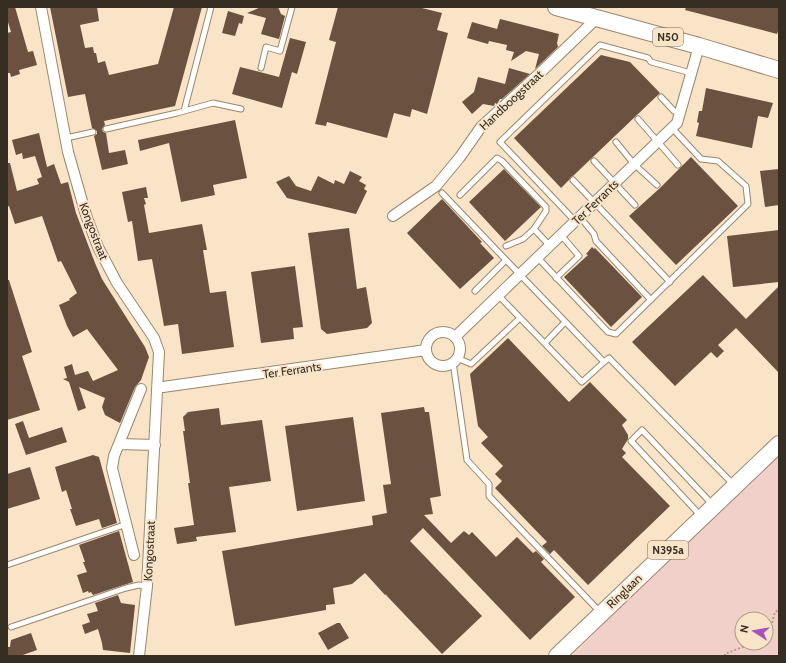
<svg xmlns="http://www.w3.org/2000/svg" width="786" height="663" font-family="Cabin,sans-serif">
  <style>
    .green { fill: #f2d0ca; fill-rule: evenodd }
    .building { fill: #6b5140 }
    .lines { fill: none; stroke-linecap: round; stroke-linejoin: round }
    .service-casing { stroke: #9a876c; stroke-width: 7 }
    .minor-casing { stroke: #9a876c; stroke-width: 12 }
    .primary-casing { stroke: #9a876c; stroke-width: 18 }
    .path { stroke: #ae9e89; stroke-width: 2; stroke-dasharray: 2 2; stroke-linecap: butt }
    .service { stroke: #fff; stroke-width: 5 }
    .minor { stroke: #fff; stroke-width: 10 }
    .primary { stroke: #fff; stroke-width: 16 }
    .labels { text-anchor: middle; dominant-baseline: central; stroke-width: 4; stroke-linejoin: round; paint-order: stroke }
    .shield { fill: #f9e4c8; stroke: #706554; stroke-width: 1 }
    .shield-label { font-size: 11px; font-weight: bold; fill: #362e23 }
    .street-label { font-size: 12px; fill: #362e23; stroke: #f9e4c8 }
  </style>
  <rect width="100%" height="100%" fill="#f9e4c8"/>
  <path class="green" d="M779 456V656H572L636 591ZM742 619H766V643H742Z"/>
  <path class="building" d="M7 7H15L28 52 33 51 37 65 19 70 20 74 11 77 10 73H7V33L11 32 7 19Z
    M50 7H97L99 21 80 25 85 48 93 47 94 53H96L98 63 105 61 109 75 158 64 174 7H202L175 106 104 121 105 125 102 129 103 132 106 133 109 153 125 150 128 164 102 170 94 136 97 134V131L92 128 85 94 68 97Z
    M261 7H278L281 14 285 16 279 39 261 34 266 18 247 13Z
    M338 7H418L442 13 437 30 448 33 427 114 412 109 410 117 394 113 387 138 327 122 326 126 315 124 336 42 329 40Z
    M686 7H779V28L777 34 685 10Z
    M228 11 244 16 242 24 239 23 235 36 222 33Z
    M500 19 559 34 557 43 558 47 535 69 539 54 526 51 511 61 514 52 506 50 507 45 489 41 488 44 467 38 472 22 497 29Z
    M290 38 306 42 297 74 292 72 282 108 232 94 240 67 279 77Z
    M601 55 630 62 660 93 573 176 571 177 569 180 561 188 514 138Z
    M509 68 530 74 502 99H500L497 104 495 103 494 106 483 104 472 114 462 102 474 92 478 77 505 84Z
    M706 88 773 103 768 118 758 116 752 148 696 136 699 123 697 122 699 111H702Z
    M235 120 247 178 213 185 215 195 181 202 169 143 140 151 138 140Z
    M39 133 47 167 54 164 61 184 68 182 76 213 95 263 102 279 145 347 149 357 141 380 135 387 120 423 105 415 102 407 105 398 79 387 86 408 78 411 69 382 63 379 67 378 64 367 72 364 75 375 88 371 93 381 118 370 87 329 73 337 67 326 59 305 70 300 69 299 77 293 61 261 58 262 42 216 15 224 9 206 7 207V163H10L17 191 39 184 37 179 42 177 35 156 23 159 22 153 16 155 12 140Z
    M691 157 738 206 676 265 629 216 660 188Z
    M504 169 541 207 505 241 469 202Z
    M779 169V205L765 207 760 171Z
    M350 171 362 177 359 181 366 185 364 189 367 191 356 214 287 198 276 182 289 176 296 186 311 191 318 176 334 184 335 180 344 184Z
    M146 187 148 198H144L146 204 144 205 149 233 202 224 207 250H203L210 293 226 291 234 347 182 354 178 324 164 326 152 259 138 261 132 221 128 222 122 192Z
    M442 199 482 242 480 243 494 258 460 289 407 233Z
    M349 228 357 289 366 287 372 323 367 328 327 334 321 329 308 233Z
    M779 230V282L733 287 727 236Z
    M592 247 594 249 595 248 642 297 611 327 564 277 588 255 586 254Z
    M295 266 303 327 293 328 294 339 261 343 251 272Z
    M703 275 746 319 779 286V373L736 328 718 345 724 351 717 358 711 352 675 386 632 342Z
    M7 280H9L32 352 22 356 40 410 7 420Z
    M508 338 569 402 590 382 627 420 622 425 628 435V439L622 449 626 453 622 457 670 506 588 585 554 550 550 554 542 546 547 542 495 488 502 481 495 474 503 466 481 443 488 437 478 426 470 374Z
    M424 407 425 412H429L441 496 430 498 433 514 424 515 451 543 464 531 469 535 472 532 496 557 517 537 533 553 536 551 544 559 541 562 575 597 530 640 423 528 410 541 482 616 442 654 386 595 387 594 385 595 365 573 352 584 333 588 335 604 326 605V610L235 626 222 551 373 525 372 516 387 513 383 485 391 484 381 413Z
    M219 408 221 425 262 420 271 481 229 487 236 532 196 537 197 541 177 544 174 528 194 525 188 483H190L183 431H185L183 417 188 412Z
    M353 417 365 501 297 511 285 426Z
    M23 421 29 438 62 427 67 442 26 455 15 424Z
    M93 455 99 457 117 523 102 528 99 519 76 526 70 509H72L66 490 62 492 55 467Z
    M30 467 40 499 7 509V474Z
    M119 531 133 582 93 595 91 592 89 593 88 591 83 593 77 575 87 572 83 562H85L79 545Z
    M118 595 121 603 135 605 130 653 103 650 102 643 98 629 85 634 82 625 90 622 87 614 98 611 95 603Z
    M337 623H340L349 638 328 650 318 633Z
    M31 633 37 650 20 656H7V647H10L11 640Z"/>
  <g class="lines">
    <defs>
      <path id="service" d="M261 68 266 47 280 51 292 7
        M661 97 674 111 680 112
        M184 111 211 7
        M638 119 678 165
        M106 129 177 113 213 103 241 109
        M66 138 93 132
        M616 142 634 164 657 185
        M594 161 635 205
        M573 180 670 282
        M442 193 506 260
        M460 195 497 158 502 161 546 207V211L534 229
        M580 217 594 234 596 241 651 300
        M575 221 500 142 600 45 648 58 651 62 691 73
        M506 246 523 239 534 229 550 246
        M537 257 608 332 616 334 748 204 746 186 718 161 701 159 672 128
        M556 278 579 256 561 235
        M475 291 506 260 604 362 582 382 498 295
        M545 343 565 322
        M457 358 471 364 520 318
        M453 362 467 460 489 484V496L601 613
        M604 362 609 358 733 484
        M700 515 631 441 642 430 713 505
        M7 565 127 524
        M11 627 126 588 139 585 147 586"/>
      <path id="minor" d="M41 7 68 152 86 215 98 247 117 283 154 338 159 352 147 586 139 656
        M393 216 436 186 460 157 481 127 539 74 597 18
        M426 349a17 17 0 1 1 34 0a17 17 0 1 1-34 0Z
        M455 337 677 123 699 46
        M158 387H163L426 350
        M119 444 155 445
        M134 555 112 468 114 456 141 389"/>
      <path id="primary" d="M556 7 699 46 779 70
        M557 656 779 444"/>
    </defs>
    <use href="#service" class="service-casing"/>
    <use href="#minor" class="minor-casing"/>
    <use href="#primary" class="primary-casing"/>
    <path class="path" d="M766 628 772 623 775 612 779 610
      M725 656V654L748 645 750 643"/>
    <use href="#service" class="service"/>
    <use href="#minor" class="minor"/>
    <use href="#primary" class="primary"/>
  </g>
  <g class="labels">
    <g class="shield">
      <rect x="653" y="28" width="30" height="18" rx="3"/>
      <rect x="648" y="541" width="40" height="18" rx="3"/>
    </g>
    <g class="shield-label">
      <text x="668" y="37">N50</text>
      <text x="668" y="550">N395a</text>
    </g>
    <g class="street-label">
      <text transform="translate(511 100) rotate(-43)">Handboogstraat</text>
      <text transform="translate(595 202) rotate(-44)">Ter Ferrants</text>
      <text transform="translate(94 231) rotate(69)">Kongostraat</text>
      <text transform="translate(292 370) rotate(-8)">Ter Ferrants</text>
      <text transform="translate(149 551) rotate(-87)">Kongostraat</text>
      <text transform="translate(624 591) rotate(-44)">Ringlaan</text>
    </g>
  </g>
  <rect width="786" height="663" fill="none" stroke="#362e23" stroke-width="16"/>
  <g transform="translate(754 631) rotate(282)"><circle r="19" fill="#f9e4c8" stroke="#ab9b86"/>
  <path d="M0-3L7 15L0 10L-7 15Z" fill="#a851bf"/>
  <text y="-6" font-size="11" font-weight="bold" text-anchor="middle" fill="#362e23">N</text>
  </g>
</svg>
